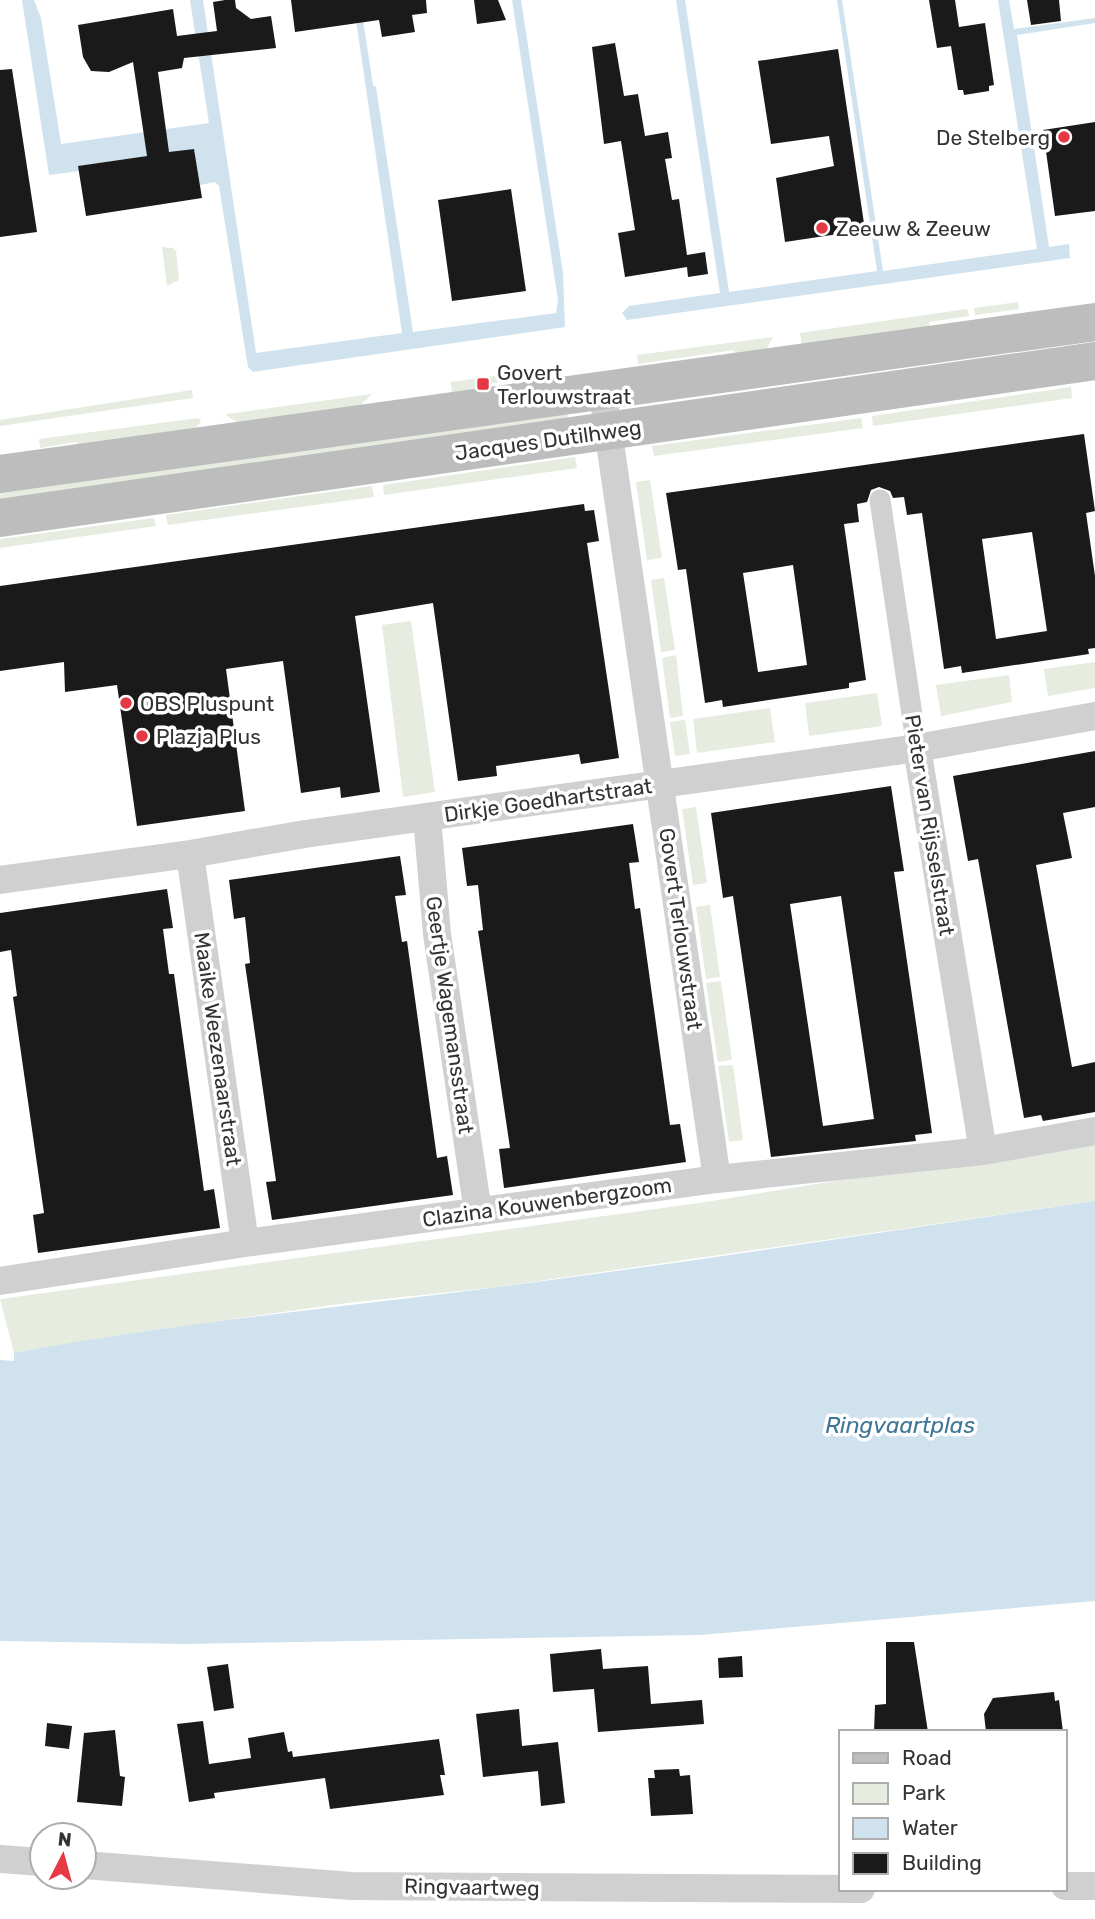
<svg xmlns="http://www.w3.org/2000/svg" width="1095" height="1919" font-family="Rubik,sans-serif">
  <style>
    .green { fill: #e6ecdf }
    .water { fill: #cfe2ee }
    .building { fill: #1a1a1a; fill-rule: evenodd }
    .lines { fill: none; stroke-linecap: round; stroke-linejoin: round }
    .pedestrian { stroke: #d0d0d0; stroke-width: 21 }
    .minor { stroke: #d0d0d0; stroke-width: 28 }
    .secondary { stroke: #bdbdbd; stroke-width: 38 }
    .poi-dot { fill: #e63946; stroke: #fff; stroke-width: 2.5 }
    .labels { text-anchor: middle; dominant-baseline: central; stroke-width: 7; stroke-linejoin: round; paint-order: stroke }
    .poi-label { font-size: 21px; fill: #333; stroke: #fff; text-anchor: start }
    .street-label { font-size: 21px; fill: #333; stroke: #fff }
    .water-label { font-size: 23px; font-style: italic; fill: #3f7597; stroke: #fff }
  </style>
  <rect width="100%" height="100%" fill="#fff"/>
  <path class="green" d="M162 247 173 248 176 251 179 280 167 286Z
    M1018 302 1019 309 975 315 974 308Z
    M967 309 969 316 929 322 930 329 802 346 800 333Z
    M773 337 766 350 736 355 734 350 638 364 637 355Z
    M522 372 523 379 481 385 480 390 452 395 451 382Z
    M1071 387 1072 398 873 426 872 416Z
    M192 390 193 398 0 426V420Z
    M372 394 356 409 242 425 227 416V414Z
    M566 402 569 426 0 505V483Z
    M199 418 201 422 193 431 83 448 76 442 40 448 39 439Z
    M861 418 863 428 654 456 652 446Z
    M575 457 577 468 384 495 383 485Z
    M650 480 662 558 647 560 636 482Z
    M372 486 374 497 168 525 166 515Z
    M154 518 156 526 0 548V539Z
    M664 578 675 650 661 652 651 580Z
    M411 621 435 792 403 797 382 625Z
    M676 655 683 716 670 718 662 658Z
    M1095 662V688L1048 696 1044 669Z
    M1009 675 1012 702 941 716 936 685Z
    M877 693 882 726 809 736 805 703Z
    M770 708 775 742 697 753 693 719Z
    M685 720 690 754 675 756 670 722Z
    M696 807 707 883 693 885 682 809Z
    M710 905 720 977 706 979 696 907Z
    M721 981 732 1060 718 1062 706 983Z
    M733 1065 743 1140 729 1142 718 1066Z
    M1095 1139V1201L497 1287 347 1303 141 1332 14 1353 0 1299 699 1203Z"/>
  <path class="water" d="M22 0H34L41 18 61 144 209 123 190 0H203L256 353 402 333 353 0H360L373 85 376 87 413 332 556 313 558 300 512 0H521L563 273 565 327 253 372 248 367 219 186 215 182 200 185 194 149 79 166V171L49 175Z
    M676 0H685L729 292 877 271 837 0H842L883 271 1037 249 998 0H1009L1014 29 1095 18V23L1017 35 1049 247 1069 244 1070 258 627 320 622 313 629 306 720 293Z
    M1095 1201V1601L700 1635 185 1644 0 1641V1360L14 1361V1353C174 1323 336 1308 498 1287 697 1261 896 1230 1095 1201Z"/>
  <path class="building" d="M225 0H235L236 8 251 19 271 16 276 48 184 58 182 68 158 72 169 152 194 149 202 198 86 216 78 166 147 156 133 62 109 72 91 71 83 57 78 25 173 9 177 36 217 31 213 2Z
    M291 0H426L427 13 412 15 415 32 382 37 379 20 295 32Z
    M474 0H498L506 20 477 24Z
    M929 0H955L959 27 985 23 994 85 989 86V91L964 95 963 90H958L951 46 937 48Z
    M1027 0H1059L1061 21 1031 25Z
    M615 43 624 96 638 94 645 136 668 132 672 158 665 159 672 200 679 199 687 255 705 252 708 274 688 277 687 267 625 277 618 233 635 230 621 141 604 144 592 47Z
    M838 49 865 230 785 242 776 178 834 166 829 136 771 144 758 61Z
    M12 69 37 232 0 237V70Z
    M1095 122V211L1055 216 1043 130Z
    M511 189 526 291 452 301 438 200Z
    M1084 434 1095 511 1086 513 1095 576V648L1088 649 1089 654 962 673 961 666 944 669 922 513 907 515 904 497 893 498 890 491 879 487 871 490 867 502 857 504 859 522 844 524 866 680 849 683V688L723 707 722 700 705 703 686 569 678 570 666 493ZM1032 532 1047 631 996 639 982 539ZM793 565 807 665 758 672 743 573Z
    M584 504 585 511 594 510 599 541 587 543 619 758 581 764 579 754 496 766 497 776 458 781 433 603 355 616 380 792 341 798 340 787 301 793 283 661 226 669 245 811 137 826 117 685 65 692 64 662 0 671V586Z
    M1095 751V807L1063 813 1072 858 1036 865 1072 1067 1095 1062V1112L1043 1121 1041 1115 1024 1118 978 859 968 861 953 776Z
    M891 786 904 871 894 872 932 1133 915 1135 916 1141 771 1157 733 896 723 898 711 813ZM841 896 874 1119 823 1126 790 904Z
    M633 824 639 862 629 863 635 909 640 908 670 1125 680 1124 686 1162 504 1188 499 1149 510 1148 478 931 483 930 478 885 467 886 462 848Z
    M400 856 406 895 395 896 402 942 407 941 437 1158 447 1156 453 1195 272 1220 266 1182 276 1181 245 964 250 963 245 917 234 919 229 880Z
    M167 889 173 928 163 929 169 974H174L204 1191 214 1189 220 1228 38 1253 33 1215 44 1213 13 997 17 996 11 950 0 952V913Z
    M886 1642H914L928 1732H874L875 1705 886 1704Z
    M601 1649 603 1669 648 1666 651 1704 702 1700 704 1724 598 1732 594 1689 553 1692 550 1654Z
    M742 1656 743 1677 719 1678 718 1658Z
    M228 1664 234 1708 214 1711 207 1667Z
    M1054 1692 1055 1701 1059 1700 1063 1732H986L984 1714 993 1698Z
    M519 1709 522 1746 558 1742 565 1803 541 1806 538 1771 483 1777 476 1714Z
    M203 1721 209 1764 251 1758 248 1738 284 1732 288 1752 292 1751 293 1757 439 1739 445 1775H440L444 1795 330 1809 325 1778 214 1793 215 1798 189 1802 177 1724Z
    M47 1723 72 1726 69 1749 45 1746Z
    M115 1730 120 1776 125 1777 122 1806 77 1802 84 1733Z
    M679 1769 680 1776 690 1775 693 1814 651 1816 648 1778H655L654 1770Z"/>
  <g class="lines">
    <path class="pedestrian" d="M880 500 917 748"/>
    <path class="minor" d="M602 388 717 1179
      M917 748 983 1151
      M427 817 437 934 478 1212
      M190 854 245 1243
      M0 880 190 854 305 834 917 748 1095 716
      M0 1281 245 1243 717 1179 983 1151 1095 1131
      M0 1859 42 1862
      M84 1865 351 1886 861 1889
      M1065 1886H1095"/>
    <path class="secondary" d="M0 474 1095 322
      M0 518 1095 361"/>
  </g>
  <g class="poi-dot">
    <circle cx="1064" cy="137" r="7"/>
    <circle cx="822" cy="228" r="7"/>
    <rect x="476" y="377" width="14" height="14" rx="3.5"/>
    <circle cx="126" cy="703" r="7"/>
    <circle cx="142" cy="736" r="7"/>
  </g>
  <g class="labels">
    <g class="poi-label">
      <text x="1050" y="137" text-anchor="end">De Stelberg</text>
      <text x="836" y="228">Zeeuw &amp; Zeeuw</text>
      <text x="497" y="372">Govert<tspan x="497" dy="24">Terlouwstraat</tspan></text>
      <text x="140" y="703">OBS Pluspunt</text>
      <text x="156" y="736">Plazja Plus</text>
    </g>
    <g class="street-label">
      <text transform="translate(548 440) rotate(-8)">Jacques Dutilhweg</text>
      <text transform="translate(548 800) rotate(-8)">Dirkje Goedhartstraat</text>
      <text transform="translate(930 825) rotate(81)">Pieter van Rijsselstraat</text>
      <text transform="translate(681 929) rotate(82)">Govert Terlouwstraat</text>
      <text transform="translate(450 1015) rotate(82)">Geertje Wagemansstraat</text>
      <text transform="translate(218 1049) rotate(82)">Maaike Weezenaarstraat</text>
      <text transform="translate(547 1202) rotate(-8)">Clazina Kouwenbergzoom</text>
      <text transform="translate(472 1887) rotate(1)">Ringvaartweg</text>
    </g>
    <g class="water-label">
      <text x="900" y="1425">Ringvaartplas</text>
    </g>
  </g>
  <rect x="839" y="1730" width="228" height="161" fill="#ffffff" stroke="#adadad" stroke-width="2"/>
  <rect x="853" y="1753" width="35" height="10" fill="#bdbdbd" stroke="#adadad" stroke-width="2"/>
  <text x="902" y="1765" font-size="21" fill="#333333">Road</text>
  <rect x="853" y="1783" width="35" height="21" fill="#e6ecdf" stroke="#adadad" stroke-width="2"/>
  <text x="902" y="1800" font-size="21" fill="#333333">Park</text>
  <rect x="853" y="1818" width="35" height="21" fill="#cfe2ee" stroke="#adadad" stroke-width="2"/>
  <text x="902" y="1835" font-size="21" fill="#333333">Water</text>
  <rect x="853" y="1853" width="35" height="21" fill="#1a1a1a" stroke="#adadad" stroke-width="2"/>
  <text x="902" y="1870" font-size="21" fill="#333333">Building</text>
  <g transform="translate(63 1856) rotate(6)"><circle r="33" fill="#ffffff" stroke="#adadad" stroke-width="2"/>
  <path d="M0-5L12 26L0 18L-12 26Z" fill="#e63946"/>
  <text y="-10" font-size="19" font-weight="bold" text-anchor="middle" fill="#333333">N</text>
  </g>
</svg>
